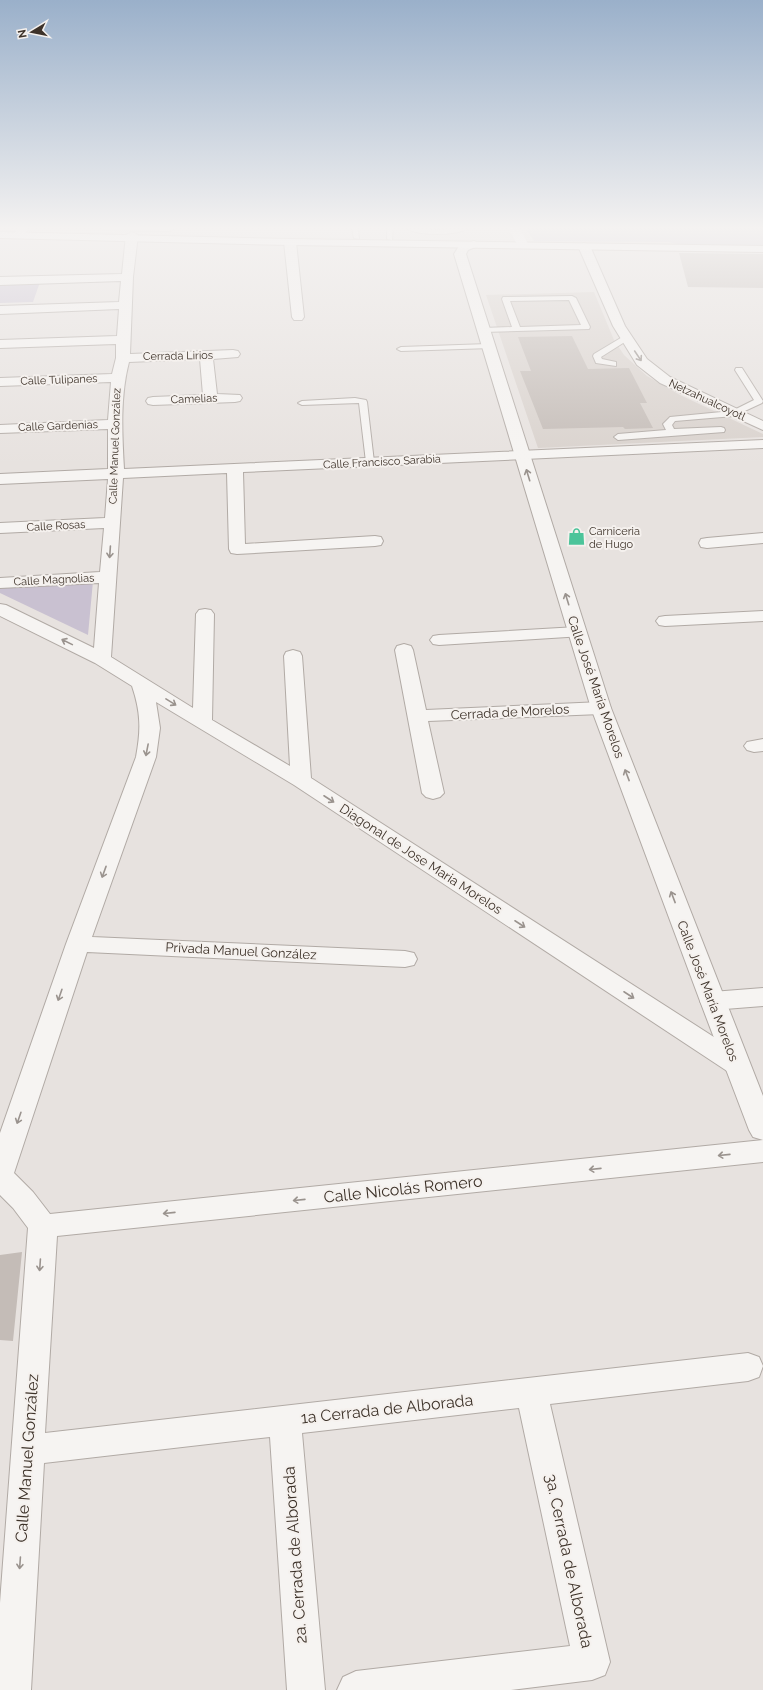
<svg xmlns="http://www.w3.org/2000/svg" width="763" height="1690" font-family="Raleway,sans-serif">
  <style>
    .built { fill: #d9d2cd }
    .green { fill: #c9c1d1 }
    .building { fill: #c4bcb7 }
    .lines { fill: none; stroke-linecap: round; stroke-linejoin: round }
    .service-casing { stroke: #b1aaa5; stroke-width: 2 }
    .minor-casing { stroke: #b1aaa5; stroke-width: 2 }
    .tertiary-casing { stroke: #b1aaa5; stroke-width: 2 }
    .primary-casing { stroke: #b2a79f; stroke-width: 2 }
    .service { fill: #f6f4f2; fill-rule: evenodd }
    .minor { fill: #f6f4f2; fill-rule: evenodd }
    .tertiary { fill: #f6f4f2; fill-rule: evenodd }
    .secondary { fill: #fff; fill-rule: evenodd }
    .primary { fill: #fff; fill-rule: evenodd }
    .oneway { stroke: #9a938e }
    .labels { text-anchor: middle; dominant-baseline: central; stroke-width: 4; stroke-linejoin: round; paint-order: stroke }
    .far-street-label { font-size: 11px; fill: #3d3229; stroke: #f5f1ee }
    .far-poi-label { font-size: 11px; fill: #3d3229; stroke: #f5f1ee; text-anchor: start }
    .street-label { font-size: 13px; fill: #3d3229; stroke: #f5f1ee }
    .near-street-label { font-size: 16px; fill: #3d3229; stroke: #f5f1ee }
  </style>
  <rect width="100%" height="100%" fill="#e7e2df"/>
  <path class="built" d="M594 292 614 340 624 355 647 376 680 395 763 434V437L538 448 486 295Z"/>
  <path class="green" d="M525 228H763V245H681L669 242 534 241Z
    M40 282 33 302 0 303V283Z
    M93 581 88 635 0 593V587Z"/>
  <path class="building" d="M679 253 763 254V288L688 287Z
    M572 336 588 369 629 368 647 403H640L653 428 625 429 623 427 543 429 520 371H531L518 337Z
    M22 1252 13 1341 0 1340V1255Z"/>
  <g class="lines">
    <defs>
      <path id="service" d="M102 228H173V229L170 231 105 230Z
        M352 228H358L359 239 354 238Z
        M387 228H393L392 240 387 239Z
        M406 228 437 230 468 228C457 236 417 236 406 228Z
        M572 296 576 298 590 327 589 329 483 332 479 330 483 328 512 327 502 299 503 297ZM569 300 581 325 520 327 510 301Z
        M624 336H627L631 338 601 357 602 359 616 362V366L596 363 593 356 594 354Z
        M488 344 492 346 491 348 401 351 397 349 401 347Z
        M736 368H742L763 401 762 403 734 416 675 421 672 425 674 429 721 427 724 428 725 430 724 432 618 440 614 437 618 434 666 430 663 424 670 417 732 411 754 400 735 370Z
        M355 398 366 400 367 402 374 462 370 465 366 462 359 403 302 405 298 403 302 401Z"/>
      <path id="minor" d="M17 228H28L24 237H16L14 235Z
        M132 232 138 235 133 277 130 354 233 350 238 351 240 354 238 357 213 359 217 394 240 395 242 398 240 401 235 402 153 405 148 404 146 401 148 398 153 397 203 395 200 359 129 362C120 397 122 433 124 469L763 440V448L243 472 245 544 375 536 381 537 383 541 381 545 375 546 237 554 231 553 229 549 227 473 123 478 111 657 193 708 196 614 199 610 205 609 211 610 214 614 212 720 290 766 284 656 286 652 293 650 300 652 302 656 311 778 745 1057 749 1064 745 1071 736 1073 727 1071 294 785 156 702 160 728 156 757 92 937 405 951 414 953 417 959 414 965 405 967 87 952 14 1173 33 1192 50 1214 763 1140V1162L57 1236 45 1433 748 1353 759 1357 763 1366 759 1377 748 1381 550 1404 610 1662 605 1675 592 1680 511 1690H337L343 1677 356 1671 570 1646 519 1408 302 1433 325 1690H287L270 1437 44 1463 31 1690H0V1603L28 1228 13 1208 0 1195V1133L66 944 136 757C141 730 141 713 132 686L95 663 0 616V604L6 605 94 648 99 583 0 588V578L100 572 104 528 0 533V523L105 518 108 479 0 484V474L108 469V429L0 433V425L108 420 111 382 0 386V378L112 374 116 358V344L0 348V340L117 336 119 309 0 314V306L119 302 121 281 0 285V277L122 274 126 235Z
        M290 239 296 242 304 317 302 320H294L292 317 284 242Z
        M763 533V543L707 548 701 547 699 543 701 539 707 538Z
        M763 611V621L665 626 659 625 656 621 659 617 665 616Z
        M577 627 583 628 586 632 583 636 439 645 433 644 430 640 433 636 439 635Z
        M404 644 411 646 413 650 426 710 601 702 608 704 611 708 608 712 601 714 428 721 444 793 440 797 433 799 426 797 422 793 395 650 397 646Z
        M763 739V751L754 752 747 750 744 746 747 742Z
        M763 988V1006L712 1010 703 1007 700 1001 703 995 712 992Z"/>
      <path id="tertiary" d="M474 241 480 244 478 246 468 250 466 254 611 708 763 1096V1140L753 1137 749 1130 700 1001 591 708 454 254 459 246Z
        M584 243 590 246 625 326 647 359 670 377 763 421V430L660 383 637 365 613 326 578 246Z"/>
      <path id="primary" d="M0 232 290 239 763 246V252L290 245 0 238Z"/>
    </defs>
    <use href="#service" class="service-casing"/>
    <use href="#minor" class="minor-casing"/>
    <use href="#tertiary" class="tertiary-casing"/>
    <use href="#primary" class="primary-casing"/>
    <use href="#service" class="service"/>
    <use href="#minor" class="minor"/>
    <use href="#tertiary" class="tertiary"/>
    <path class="secondary" d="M508 228H519L528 244 526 246H518Z"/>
    <use href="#primary" class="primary"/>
  </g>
  <defs><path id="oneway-shaft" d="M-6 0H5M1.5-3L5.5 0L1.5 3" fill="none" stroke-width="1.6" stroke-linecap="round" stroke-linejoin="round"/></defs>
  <g class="oneway">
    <use href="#oneway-shaft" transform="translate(638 356) rotate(56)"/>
    <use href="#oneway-shaft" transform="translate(528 475) rotate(-107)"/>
    <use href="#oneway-shaft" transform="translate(110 552) rotate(94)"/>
    <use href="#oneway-shaft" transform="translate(567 599) rotate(-107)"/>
    <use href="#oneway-shaft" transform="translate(67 642) rotate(-154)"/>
    <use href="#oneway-shaft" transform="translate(171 702) rotate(32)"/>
    <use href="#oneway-shaft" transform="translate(147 750) rotate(101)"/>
    <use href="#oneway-shaft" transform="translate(627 775) rotate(-111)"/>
    <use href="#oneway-shaft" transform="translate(329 799) rotate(33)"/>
    <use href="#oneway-shaft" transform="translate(104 872) rotate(110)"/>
    <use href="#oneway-shaft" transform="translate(673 897) rotate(-111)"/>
    <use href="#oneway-shaft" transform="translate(520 924) rotate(33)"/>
    <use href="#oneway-shaft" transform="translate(60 995) rotate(109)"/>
    <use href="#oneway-shaft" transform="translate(629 995) rotate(33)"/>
    <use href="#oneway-shaft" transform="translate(19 1118) rotate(109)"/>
    <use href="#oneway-shaft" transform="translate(724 1155) rotate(174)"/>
    <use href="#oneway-shaft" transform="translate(595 1169) rotate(174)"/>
    <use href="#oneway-shaft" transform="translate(299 1200) rotate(174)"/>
    <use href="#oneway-shaft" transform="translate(169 1213) rotate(174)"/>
    <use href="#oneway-shaft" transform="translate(40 1265) rotate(94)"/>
    <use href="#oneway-shaft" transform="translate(20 1563) rotate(94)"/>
  </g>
  <linearGradient id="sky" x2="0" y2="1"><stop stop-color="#9ab0ca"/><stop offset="0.49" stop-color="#f4f2f1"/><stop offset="1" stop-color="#f4f2f1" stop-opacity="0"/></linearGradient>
  <rect width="763" height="465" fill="url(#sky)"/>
  <defs>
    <symbol id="shop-bare" viewBox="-9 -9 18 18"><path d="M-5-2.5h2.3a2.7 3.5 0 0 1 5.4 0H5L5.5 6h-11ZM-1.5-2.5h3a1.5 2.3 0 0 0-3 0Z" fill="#4cc49a" stroke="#f5f1ee" stroke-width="2.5" paint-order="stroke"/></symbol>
  </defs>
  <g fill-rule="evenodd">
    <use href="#shop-bare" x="564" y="524" width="25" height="25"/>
  </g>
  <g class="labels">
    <g class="far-street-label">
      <text transform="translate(178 356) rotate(-1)">Cerrada Lirios</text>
      <text transform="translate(59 380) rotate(-2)">Calle Tulipanes</text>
      <text transform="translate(194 399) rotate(-2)">Camelias</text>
      <text transform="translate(707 400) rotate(25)">Netzahualcoyotl</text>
      <text transform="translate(58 426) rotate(-2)">Calle Gardenias</text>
      <text transform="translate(115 446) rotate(-88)">Calle Manuel González</text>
      <text transform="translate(382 462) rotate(-3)">Calle Francisco Sarabia</text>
      <text transform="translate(56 526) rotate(-3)">Calle Rosas</text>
      <text transform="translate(54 580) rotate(-3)">Calle Magnolias</text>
    </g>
    <g class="far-poi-label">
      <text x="589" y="531">Carniceria<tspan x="589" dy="13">de Hugo</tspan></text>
    </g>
    <g class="street-label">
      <text transform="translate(596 687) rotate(71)">Calle José María Morelos</text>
      <text transform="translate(510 712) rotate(-3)">Cerrada de Morelos</text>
      <text transform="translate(421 859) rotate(33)">Diagonal de Jose Maria Morelos</text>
      <text transform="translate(241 951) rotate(3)">Privada Manuel González</text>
      <text transform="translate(708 991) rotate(69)">Calle José María Morelos</text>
    </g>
    <g class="near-street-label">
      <text transform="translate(403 1189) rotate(-6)">Calle Nicolás Romero</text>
      <text transform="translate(387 1409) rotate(-6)">1a Cerrada de Alborada</text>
      <text transform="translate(27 1458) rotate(-86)">Calle Manuel González</text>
      <text transform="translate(295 1555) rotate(-94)">2a. Cerrada de Alborada</text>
      <text transform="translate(569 1561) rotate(78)">3a. Cerrada de Alborada</text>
    </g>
  </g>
  <g transform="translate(32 32) rotate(260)" stroke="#f5f1ee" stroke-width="3" paint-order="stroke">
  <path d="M0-3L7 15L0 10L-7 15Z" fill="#3d3229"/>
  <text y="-6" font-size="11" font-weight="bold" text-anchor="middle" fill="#3d3229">N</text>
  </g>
</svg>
